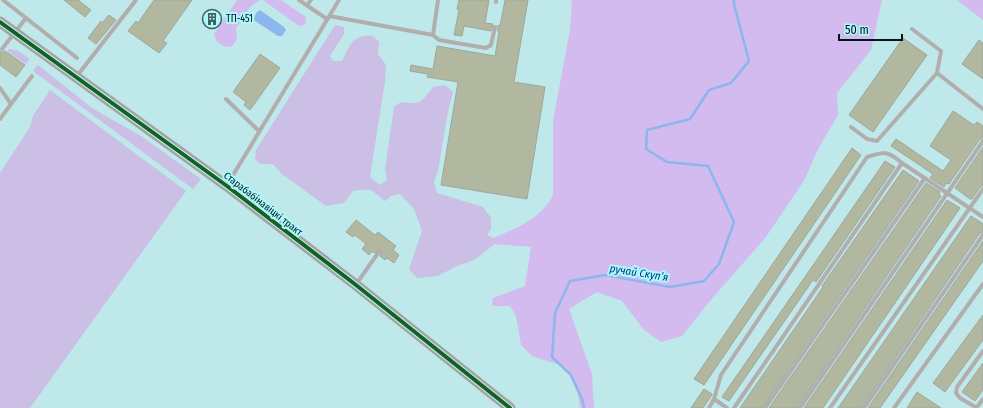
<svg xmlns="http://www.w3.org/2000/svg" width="983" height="408" font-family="'Fira Sans Condensed',sans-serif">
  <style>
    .green { fill: #cbbfe5 }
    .forest { fill: #d3bbf0 }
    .water { fill: #8bb7ed }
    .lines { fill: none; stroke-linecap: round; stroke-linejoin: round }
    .stream { stroke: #8bb7ed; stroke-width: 2.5 }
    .building { fill: #b1b89f; stroke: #9ca89c }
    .lane { stroke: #b2aeae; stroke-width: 4 }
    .secondary { stroke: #a8a2a3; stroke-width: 11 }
    .cycleway-casing { stroke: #acf8fc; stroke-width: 6 }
    .cycleway { stroke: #1b5e20; stroke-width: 4 }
    .labels { text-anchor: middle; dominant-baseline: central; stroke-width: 4; stroke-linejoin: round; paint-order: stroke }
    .poi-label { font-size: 10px; fill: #021517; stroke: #acf8fc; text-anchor: start }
    .street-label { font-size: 10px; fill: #021517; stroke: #acf8fc }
    .water-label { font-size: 11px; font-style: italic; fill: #023587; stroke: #acf8fc }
  </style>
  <rect width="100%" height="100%" fill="#bee8ea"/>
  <path class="green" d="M335 25 344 27V34L330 56 333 61H342C350 45 353 34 373 36L379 42 378 54 386 65 385 81 370 177 380 185 387 180 385 169 394 107 401 102C421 105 420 103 433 87L445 85 453 92 448 111 438 171 434 182 437 193 483 207 491 218V229L487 235 493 238 495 244 474 260 457 266 438 276 417 278 409 269 422 231 414 209 400 194 391 196 385 201C369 189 374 188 353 191L344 203 326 206 282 174 273 164H260L255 159 256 150Z
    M9 49 17 50 30 59 26 64 7 51Z
    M38 65 92 108 141 136 201 179 193 189 33 71Z
    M50 90 186 191 30 408H0V173L30 127 33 116Z"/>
  <path class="forest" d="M237 0H261C248 5 244 18 236 28L237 39 232 46 226 47 217 42 214 34Z
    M263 0H281L306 17 305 25 299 26Z
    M572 0H882L871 50 837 93 838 115 817 151 805 179 766 237 710 301 682 336 661 342 644 330 622 301 597 292 569 309 592 374 594 408H580L578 394 566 367 532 356 521 345 516 316 510 306H492L493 298 525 286 531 247 495 244 493 238C517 228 541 219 553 195V121L570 30Z
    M957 0H983V20Z"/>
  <path class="water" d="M260 10 284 27 286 30 282 36H278L255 21 254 19 256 13Z"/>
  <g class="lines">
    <path class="stream" d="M584 408 582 399 571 375 552 357 555 313 570 281 605 275 670 287 704 281 719 264 734 222 708 166 667 162 646 149 647 130 690 119 709 90 731 83 749 61 734 4V0"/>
  </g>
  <path class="building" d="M64 0H78L91 10 85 17Z
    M154 0H192L163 41 167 43 159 53 128 31 136 21 138 23Z
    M459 0H489L485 23 493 24 491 31 464 26 462 36 454 35 459 10 457 9Z
    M505 0H528L514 82 545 87 527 199 441 185 458 82 427 77 428 74 410 71 411 65 433 69 437 46 495 56 499 32H498V25L500 26Z
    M208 11 220 20 216 26 204 17Z
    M109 15 116 20 96 44 88 38 101 21 102 23Z
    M903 38 927 55 873 132 849 115Z
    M979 40 983 43V79L962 64Z
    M5 51 25 65 16 77 0 65V52H3Z
    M260 54 280 68 250 110 244 105 246 102 233 92Z
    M953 111 974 125 977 122 983 126V138L980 139 949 184 946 183 944 187 930 178 933 174 891 146 896 139 943 171 951 160 930 146Z
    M983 147V186L980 187 972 199H970L955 188Z
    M852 148 861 155 704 385 694 379Z
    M885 161 895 167 816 282 813 280 729 401 722 397Z
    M903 170 919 181 762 408H740L823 287 822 286Z
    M926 183 940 192 939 194 941 196 797 408H769Z
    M947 200 960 208 823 408H804Z
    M971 216 983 224V232L980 233 861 408H838Z
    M356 220 375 235 378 232 396 246 393 250 399 255 394 263 387 258 385 260 380 256 381 253 379 250 374 253 372 251 369 255 362 249 366 244 355 235 353 237 346 232Z
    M983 241V261L880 408H868Z
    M983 315V340L945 392 933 383Z
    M983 363V390L975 401 962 392Z
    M704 389 712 394V395L703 408H691Z
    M917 392 941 408H907Z"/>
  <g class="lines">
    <path class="lane" d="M3 0 77 58
      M299 0 327 19
      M438 0 433 35 439 40 486 48 491 45 495 27
      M496 2V0
      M307 5 311 0
      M329 16 433 35
      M912 29 941 51 937 73
      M2 49 26 18
      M77 76 136 0
      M0 88 11 104 0 119
      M226 99 259 131
      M11 104 32 76
      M851 127 867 139 877 141 937 73 983 109
      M227 185 339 0
      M357 283 378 253
      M714 399 727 408
      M977 407 983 399
      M709 408 714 399 721 375 867 157C885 151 888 151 902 163L983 217
      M734 408 902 163
      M765 408 925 178
      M800 408 983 141
      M830 408 983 189
      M864 408 983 235
      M894 408 983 284
      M977 408 960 398 956 393 957 387 983 351"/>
    <path class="secondary" d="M0 22 227 186 356 285 510 408"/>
    <defs>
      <path id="cycleway" d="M0 22 227 186 356 285 510 408"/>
    </defs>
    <use href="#cycleway" class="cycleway-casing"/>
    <use href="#cycleway" class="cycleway"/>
  </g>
  <defs>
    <symbol id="building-ring" viewBox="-11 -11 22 22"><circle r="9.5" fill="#acf8fc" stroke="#445f61" stroke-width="1.5"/><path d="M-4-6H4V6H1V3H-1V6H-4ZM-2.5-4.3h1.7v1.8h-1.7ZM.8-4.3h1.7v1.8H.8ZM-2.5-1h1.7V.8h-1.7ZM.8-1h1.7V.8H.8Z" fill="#445f61"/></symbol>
  </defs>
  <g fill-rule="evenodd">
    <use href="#building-ring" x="201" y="8" width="22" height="22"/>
  </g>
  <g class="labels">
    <g class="poi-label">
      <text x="226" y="19">ТП-451</text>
    </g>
    <g class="street-label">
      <text transform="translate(263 204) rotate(38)">Старабабінавіцкі тракт</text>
    </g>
    <g class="water-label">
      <text transform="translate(639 273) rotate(9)">ручай Скупʼя</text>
    </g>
  </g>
  <path d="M839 34v6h63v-6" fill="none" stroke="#021517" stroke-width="2"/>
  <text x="845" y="34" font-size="12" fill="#021517" stroke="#acf8fc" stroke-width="3" paint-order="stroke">50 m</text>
</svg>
